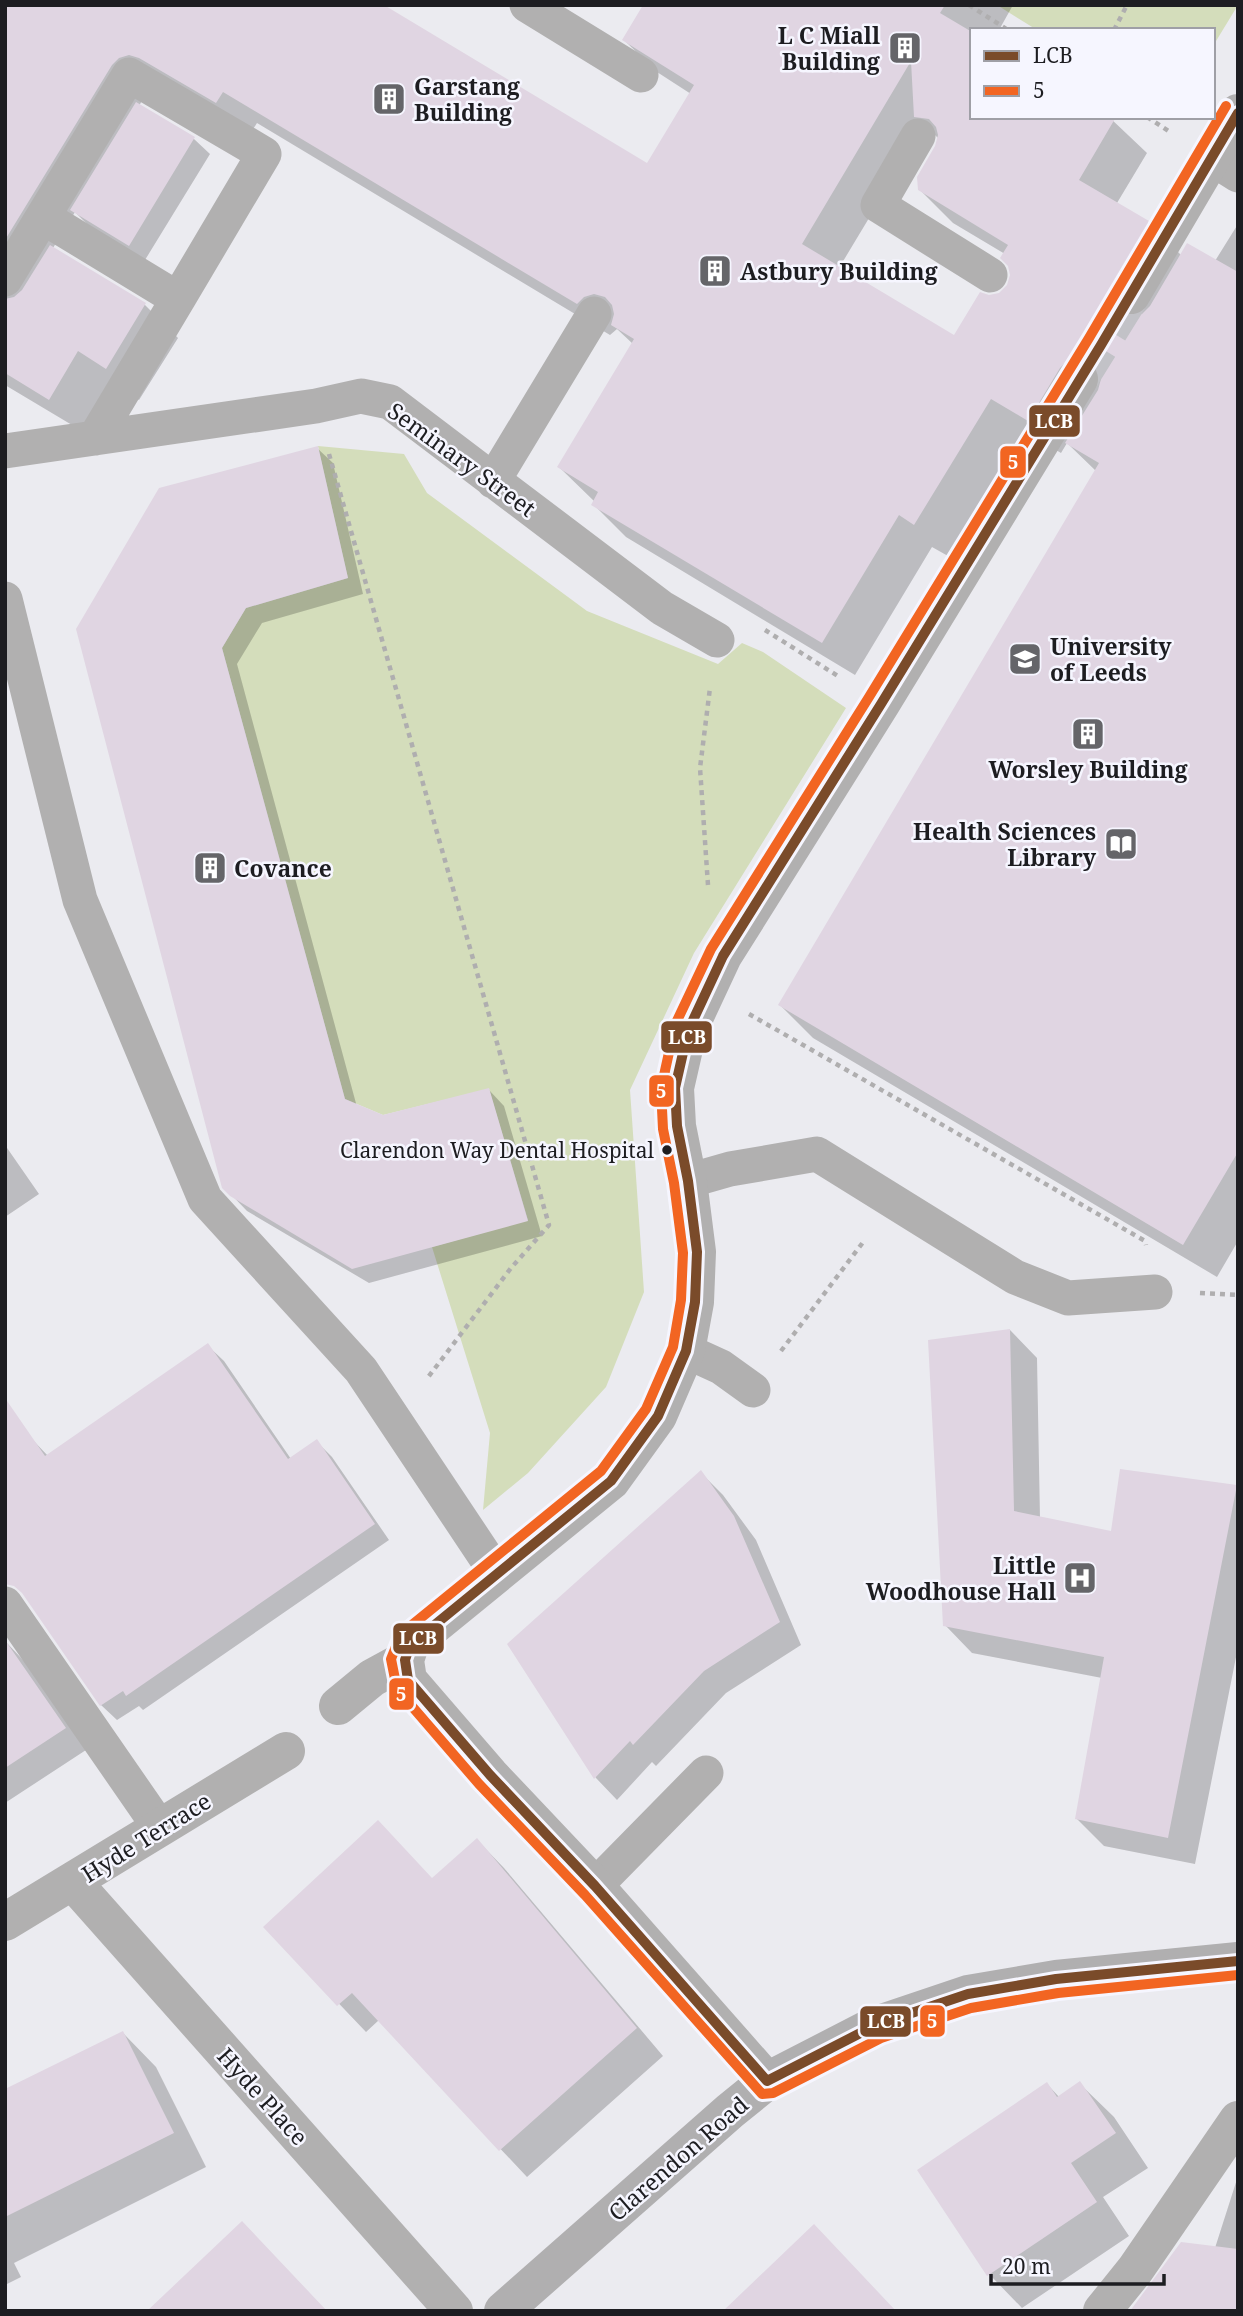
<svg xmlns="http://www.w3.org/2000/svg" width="1243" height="2316" font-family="'Noto Serif',serif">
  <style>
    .green { fill: #d4ddbb }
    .shadow { fill: #0003; fill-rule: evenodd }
    .building { fill: #e0d5e2; fill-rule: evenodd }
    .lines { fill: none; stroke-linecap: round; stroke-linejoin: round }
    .street-tunnel { stroke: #c2c2c7; stroke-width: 38; stroke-dasharray: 38 19; stroke-linecap: butt }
    .path { stroke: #afaeaf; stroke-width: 4.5; stroke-dasharray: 5 5; stroke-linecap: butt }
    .lane { stroke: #b1b0b0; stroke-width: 35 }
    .street { stroke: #b1b0b0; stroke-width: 38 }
    .secondary { stroke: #b0afb0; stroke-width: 38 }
    .bus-1-casing { stroke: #f6f6ff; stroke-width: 16 }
    .bus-2-casing { stroke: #f6f6ff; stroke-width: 16 }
    .bus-1 { stroke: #7a4b2a; stroke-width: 10 }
    .bus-2 { stroke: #f26522; stroke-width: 10 }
    .bus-dot { fill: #1d1d21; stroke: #f6f6ff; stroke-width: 2.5 }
    .labels { text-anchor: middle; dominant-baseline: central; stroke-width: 5; stroke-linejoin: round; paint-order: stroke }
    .bus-label { font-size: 21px; fill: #1d1d21; stroke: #f6f6ff; text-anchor: end }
    .poi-label { font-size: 23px; font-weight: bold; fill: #1d1d21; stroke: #f6f6ff; text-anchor: start }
    .street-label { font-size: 23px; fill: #1d1d21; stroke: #f6f6ff }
    .line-badge { stroke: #f6f6ff; stroke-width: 2.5 }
    .badge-label { font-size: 19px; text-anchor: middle; font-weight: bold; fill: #fff }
  </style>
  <rect width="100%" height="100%" fill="#ebebf0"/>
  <path class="green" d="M997 5H1238L1213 46V30H1037Z
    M318 446 404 454 427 493 587 611 718 664 742 643 763 652 846 708 694 953 630 1090 644 1292 606 1387 528 1473 483 1510 490 1433 432 1247 528 1220 489 1089 383 1115 345 1099 222 648 246 608 348 578Z"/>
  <path class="shadow" d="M5 5 648 166 691 94 657 72 624 40 645 5H1013L999 30H972V117H1109L1147 153 1117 203 1148 222 1182 256 1215 261 1238 224V1241L1217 1277 813 1038 780 1005 1096 471 1067 443 1061 453 1024 431 948 556 932 547 855 675 626 537 593 504 595 502 559 467 633 344 617 329 610 335 257 123 250 134 144 97 139 106 194 139 210 154 145 260 88 225 75 212 53 248 145 305 178 338 139 400 112 383 82 431 5 385ZM925 125 939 139 920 190 953 223 1005 254 1012 275 1009 286 1000 295 989 297 955 337 839 268Z
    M317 448 333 463 363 594 262 623 237 664 357 1107 382 1117 489 1090 504 1106 542 1236 369 1283 247 1211 224 1187 78 630Z
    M5 1145 39 1194 5 1217Z
    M1010 1330 1037 1358 1040 1519 1112 1533 1236 1487 1238 1489V1647L1195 1864 1104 1846 1077 1819 1102 1678 972 1653 945 1625Z
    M208 1346 224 1361 291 1459 316 1441 332 1457 389 1540 143 1710 139 1706 117 1720 101 1705 29 1436 48 1456Z
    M701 1473 723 1495 756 1540 801 1645 726 1693 656 1766 652 1762 617 1800 596 1778 510 1645Z
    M5 1641 24 1661 86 1750 5 1803Z
    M477 1840 504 1868 663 2056 527 2177 379 2020 366 2032 266 1927 433 1880Z
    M123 2033 156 2067 206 2167 14 2263 21 2277 5 2285V2091Z
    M1047 2084 1060 2098 1080 2084 1114 2117 1148 2168 1103 2197 1129 2236 1022 2308 989 2274Z
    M1238 2176V2311L1215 2248Z"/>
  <path class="building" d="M5 5H384L647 163 694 85 622 40 643 5H945L940 13 972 32V117H1116L1079 180 1149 221 1112 284 1109 296 1112 306 1119 313 1130 317 1142 314 1150 306 1187 243 1238 272V1152L1183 1245 778 1005 1099 463 1065 443 1098 390 1101 379 1098 368 1091 361 1080 357 1068 360 1060 368 1028 421 991 399 914 525 899 515 822 643 591 505 598 492 557 467 634 339 611 325 614 314 612 305 605 297 594 294 584 297 577 304 223 92 216 103 139 58 129 55 119 58 112 65 5 240ZM911 61 914 117 929 119 936 127 938 135 935 146 917 177 918 190 1008 245 1000 258 1008 266 1010 275 1007 285 999 293 989 295 980 292 954 335 802 244Z
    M136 102 195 137 129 246 70 210Z
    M50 245 146 303 106 369 78 351 49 400 5 373V299L14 297 22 290Z
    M318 446 348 578 246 608 222 648 345 1099 383 1115 489 1088 528 1221 352 1269 230 1196 222 1188 76 629 159 488Z
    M1010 1329 1014 1511 1111 1531 1120 1469 1237 1485 1168 1838 1075 1819 1104 1657 943 1626 928 1340Z
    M208 1343 288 1459 317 1439 375 1524 126 1696 123 1691 100 1706 22 1593 14 1586 5 1584V1398L45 1456Z
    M701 1470 734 1516 780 1622 704 1671 633 1745 630 1741 594 1779 507 1644Z
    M5 1640 66 1728 5 1768Z
    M378 1820 432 1878 477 1838 637 2028 499 2151 352 1993 337 2006 263 1927Z
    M123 2031 174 2133 5 2217V2089Z
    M1080 2081 1116 2133 1071 2163 1097 2202 987 2276 917 2170 1047 2082 1057 2097Z
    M242 2221 327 2311H147Z
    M814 2224 896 2311H723Z
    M1181 2242 1238 2249V2311H1130Z"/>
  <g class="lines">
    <path class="street-tunnel" d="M1079 379 1131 295"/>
    <path class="path" d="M969 5 1008 30
      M1114 30 1127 5
      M1147 117 1170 132
      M329 454 549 1225 511 1268 426 1380
      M765 630 841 678
      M708 885 700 768 710 688
      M749 1014 1145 1241 1146 1245
      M1200 1293 1238 1295
      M781 1351 864 1241"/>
    <path class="lane" d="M527 5 641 75
      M918 136 878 205 990 275
      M1211 158 1238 175
      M43 217 178 299 95 438
      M5 279 129 75 264 154 178 299
      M5 451 316 406 361 396 390 402 662 608 717 640
      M493 481 594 314
      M5 599 80 900 205 1199 361 1370 497 1574
      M688 1181 730 1169 817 1154 1015 1277 1068 1298 1155 1292
      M686 1351 721 1367 753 1390
      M5 1604 160 1828
      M595 1886 706 1773"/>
    <path class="street" d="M1131 295 1238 113
      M405 1660 408 1680 490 1775 595 1886 767 2081
      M338 1706 372 1678 405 1660 410 1645 611 1481 658 1416 686 1351 695 1302 697 1252 688 1181 677 1126 675 1088 688 1031 723 956 881 704 1079 379
      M73 1882 454 2311
      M5 1922 286 1751
      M1102 2311 1135 2270 1238 2120"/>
    <path class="secondary" d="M503 2311 730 2111 767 2081 876 2025 968 1994 1056 1979 1238 1961"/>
    <defs>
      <path id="bus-1" d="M1238 113 1101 345 881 704 723 956 688 1031 675 1088 677 1126 688 1181 697 1252 695 1302 686 1351 658 1416 611 1481 410 1645 405 1660 408 1680 490 1775 595 1886 767 2081 876 2025 968 1994 1056 1979 1238 1961"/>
      <path id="bus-2" d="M1226 106 1089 338 869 697 711 949 675 1025 661 1089 663 1129 674 1183 683 1253 681 1300 673 1347 646 1409 601 1471 401 1634 391 1659 397 1689 479 1784 585 1895 762 2094 773 2093 881 2038 971 2008 1058 1993 1238 1975"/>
    </defs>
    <use href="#bus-1" class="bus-1-casing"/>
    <use href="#bus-2" class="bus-2-casing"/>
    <use href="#bus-1" class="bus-1"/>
    <use href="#bus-2" class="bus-2"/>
  </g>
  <defs>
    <symbol id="building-square" viewBox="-11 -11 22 22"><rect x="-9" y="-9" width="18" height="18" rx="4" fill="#656569" stroke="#f6f6ff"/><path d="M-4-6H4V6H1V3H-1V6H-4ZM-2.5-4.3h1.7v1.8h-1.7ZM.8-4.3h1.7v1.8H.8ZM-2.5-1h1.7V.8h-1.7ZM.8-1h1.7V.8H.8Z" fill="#fff"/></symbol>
    <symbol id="university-square" viewBox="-11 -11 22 22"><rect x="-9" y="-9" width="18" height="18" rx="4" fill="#656569" stroke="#f6f6ff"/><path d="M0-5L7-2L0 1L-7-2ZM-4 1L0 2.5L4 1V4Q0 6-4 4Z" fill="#fff"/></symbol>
    <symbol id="library-square" viewBox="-11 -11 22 22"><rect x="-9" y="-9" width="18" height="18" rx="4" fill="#656569" stroke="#f6f6ff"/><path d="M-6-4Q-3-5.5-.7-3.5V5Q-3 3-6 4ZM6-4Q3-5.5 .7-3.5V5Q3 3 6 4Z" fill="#fff"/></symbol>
    <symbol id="hospital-square" viewBox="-11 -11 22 22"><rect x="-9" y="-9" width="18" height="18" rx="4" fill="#656569" stroke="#f6f6ff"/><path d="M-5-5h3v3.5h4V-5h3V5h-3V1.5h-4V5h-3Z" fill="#fff"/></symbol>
  </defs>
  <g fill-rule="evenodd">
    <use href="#building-square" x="886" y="29" width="38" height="38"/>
    <use href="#building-square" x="370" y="80" width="38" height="38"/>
    <use href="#building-square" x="696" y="252" width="38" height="38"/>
    <use href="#university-square" x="1006" y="640" width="38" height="38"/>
    <use href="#building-square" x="1069" y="715" width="38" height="38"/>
    <use href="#library-square" x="1102" y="825" width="38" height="38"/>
    <use href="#building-square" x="191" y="849" width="38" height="38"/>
    <use href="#hospital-square" x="1061" y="1559" width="38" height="38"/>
  </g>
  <circle class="bus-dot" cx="667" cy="1150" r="6"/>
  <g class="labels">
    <g class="bus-label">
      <text x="654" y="1150">Clarendon Way Dental Hospital</text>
    </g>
    <g class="poi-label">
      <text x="880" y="35" text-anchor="end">L C Miall<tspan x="880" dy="26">Building</tspan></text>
      <text x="414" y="86">Garstang<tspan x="414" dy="26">Building</tspan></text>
      <text x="740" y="271">Astbury Building</text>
      <text x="1050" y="646">University<tspan x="1050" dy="26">of Leeds</tspan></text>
      <text x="1088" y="769" text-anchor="middle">Worsley Building</text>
      <text x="1096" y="831" text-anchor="end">Health Sciences<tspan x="1096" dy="26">Library</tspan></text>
      <text x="234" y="868">Covance</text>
      <text x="1056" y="1565" text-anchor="end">Little<tspan x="1056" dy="26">Woodhouse Hall</tspan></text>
    </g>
    <g class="street-label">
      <text transform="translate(462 459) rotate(36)">Seminary Street</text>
      <text transform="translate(146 1837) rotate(-32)">Hyde Terrace</text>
      <text transform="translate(263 2096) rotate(48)">Hyde Place</text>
      <text transform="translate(678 2158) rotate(-41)">Clarendon Road</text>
    </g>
  </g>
  <g class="line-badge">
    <rect x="1028" y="404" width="53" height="34" rx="7" fill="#7a4b2a"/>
    <rect x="999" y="445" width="28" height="34" rx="7" fill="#f26522"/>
    <rect x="660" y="1020" width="53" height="34" rx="7" fill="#7a4b2a"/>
    <rect x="648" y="1074" width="27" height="34" rx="7" fill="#f26522"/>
    <rect x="392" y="1622" width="53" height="33" rx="7" fill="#7a4b2a"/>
    <rect x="388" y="1677" width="27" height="34" rx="7" fill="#f26522"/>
    <rect x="919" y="2004" width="27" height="34" rx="7" fill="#f26522"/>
    <rect x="859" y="2005" width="53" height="33" rx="7" fill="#7a4b2a"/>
  </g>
  <g class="badge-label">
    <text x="1054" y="428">LCB</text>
    <text x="1013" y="469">5</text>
    <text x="687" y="1044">LCB</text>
    <text x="661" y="1098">5</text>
    <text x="418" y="1645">LCB</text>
    <text x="401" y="1701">5</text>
    <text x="932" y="2028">5</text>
    <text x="886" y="2028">LCB</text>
  </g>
  <rect width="1243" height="2316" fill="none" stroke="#1d1d21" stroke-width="14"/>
  <rect x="970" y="28" width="245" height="91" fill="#f6f6ff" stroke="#9f9fa6" stroke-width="2"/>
  <rect x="984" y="51" width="35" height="10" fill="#7a4b2a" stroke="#9f9fa6" stroke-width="2"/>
  <text x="1033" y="63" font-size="21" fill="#1d1d21">LCB</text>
  <rect x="984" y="86" width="35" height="10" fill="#f26522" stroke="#9f9fa6" stroke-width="2"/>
  <text x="1033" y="98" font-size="21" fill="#1d1d21">5</text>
  <path d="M991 2274v10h173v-10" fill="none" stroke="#1d1d21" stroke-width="3.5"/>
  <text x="1002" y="2274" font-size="21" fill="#1d1d21" stroke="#f6f6ff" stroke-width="5" paint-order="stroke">20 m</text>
</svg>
